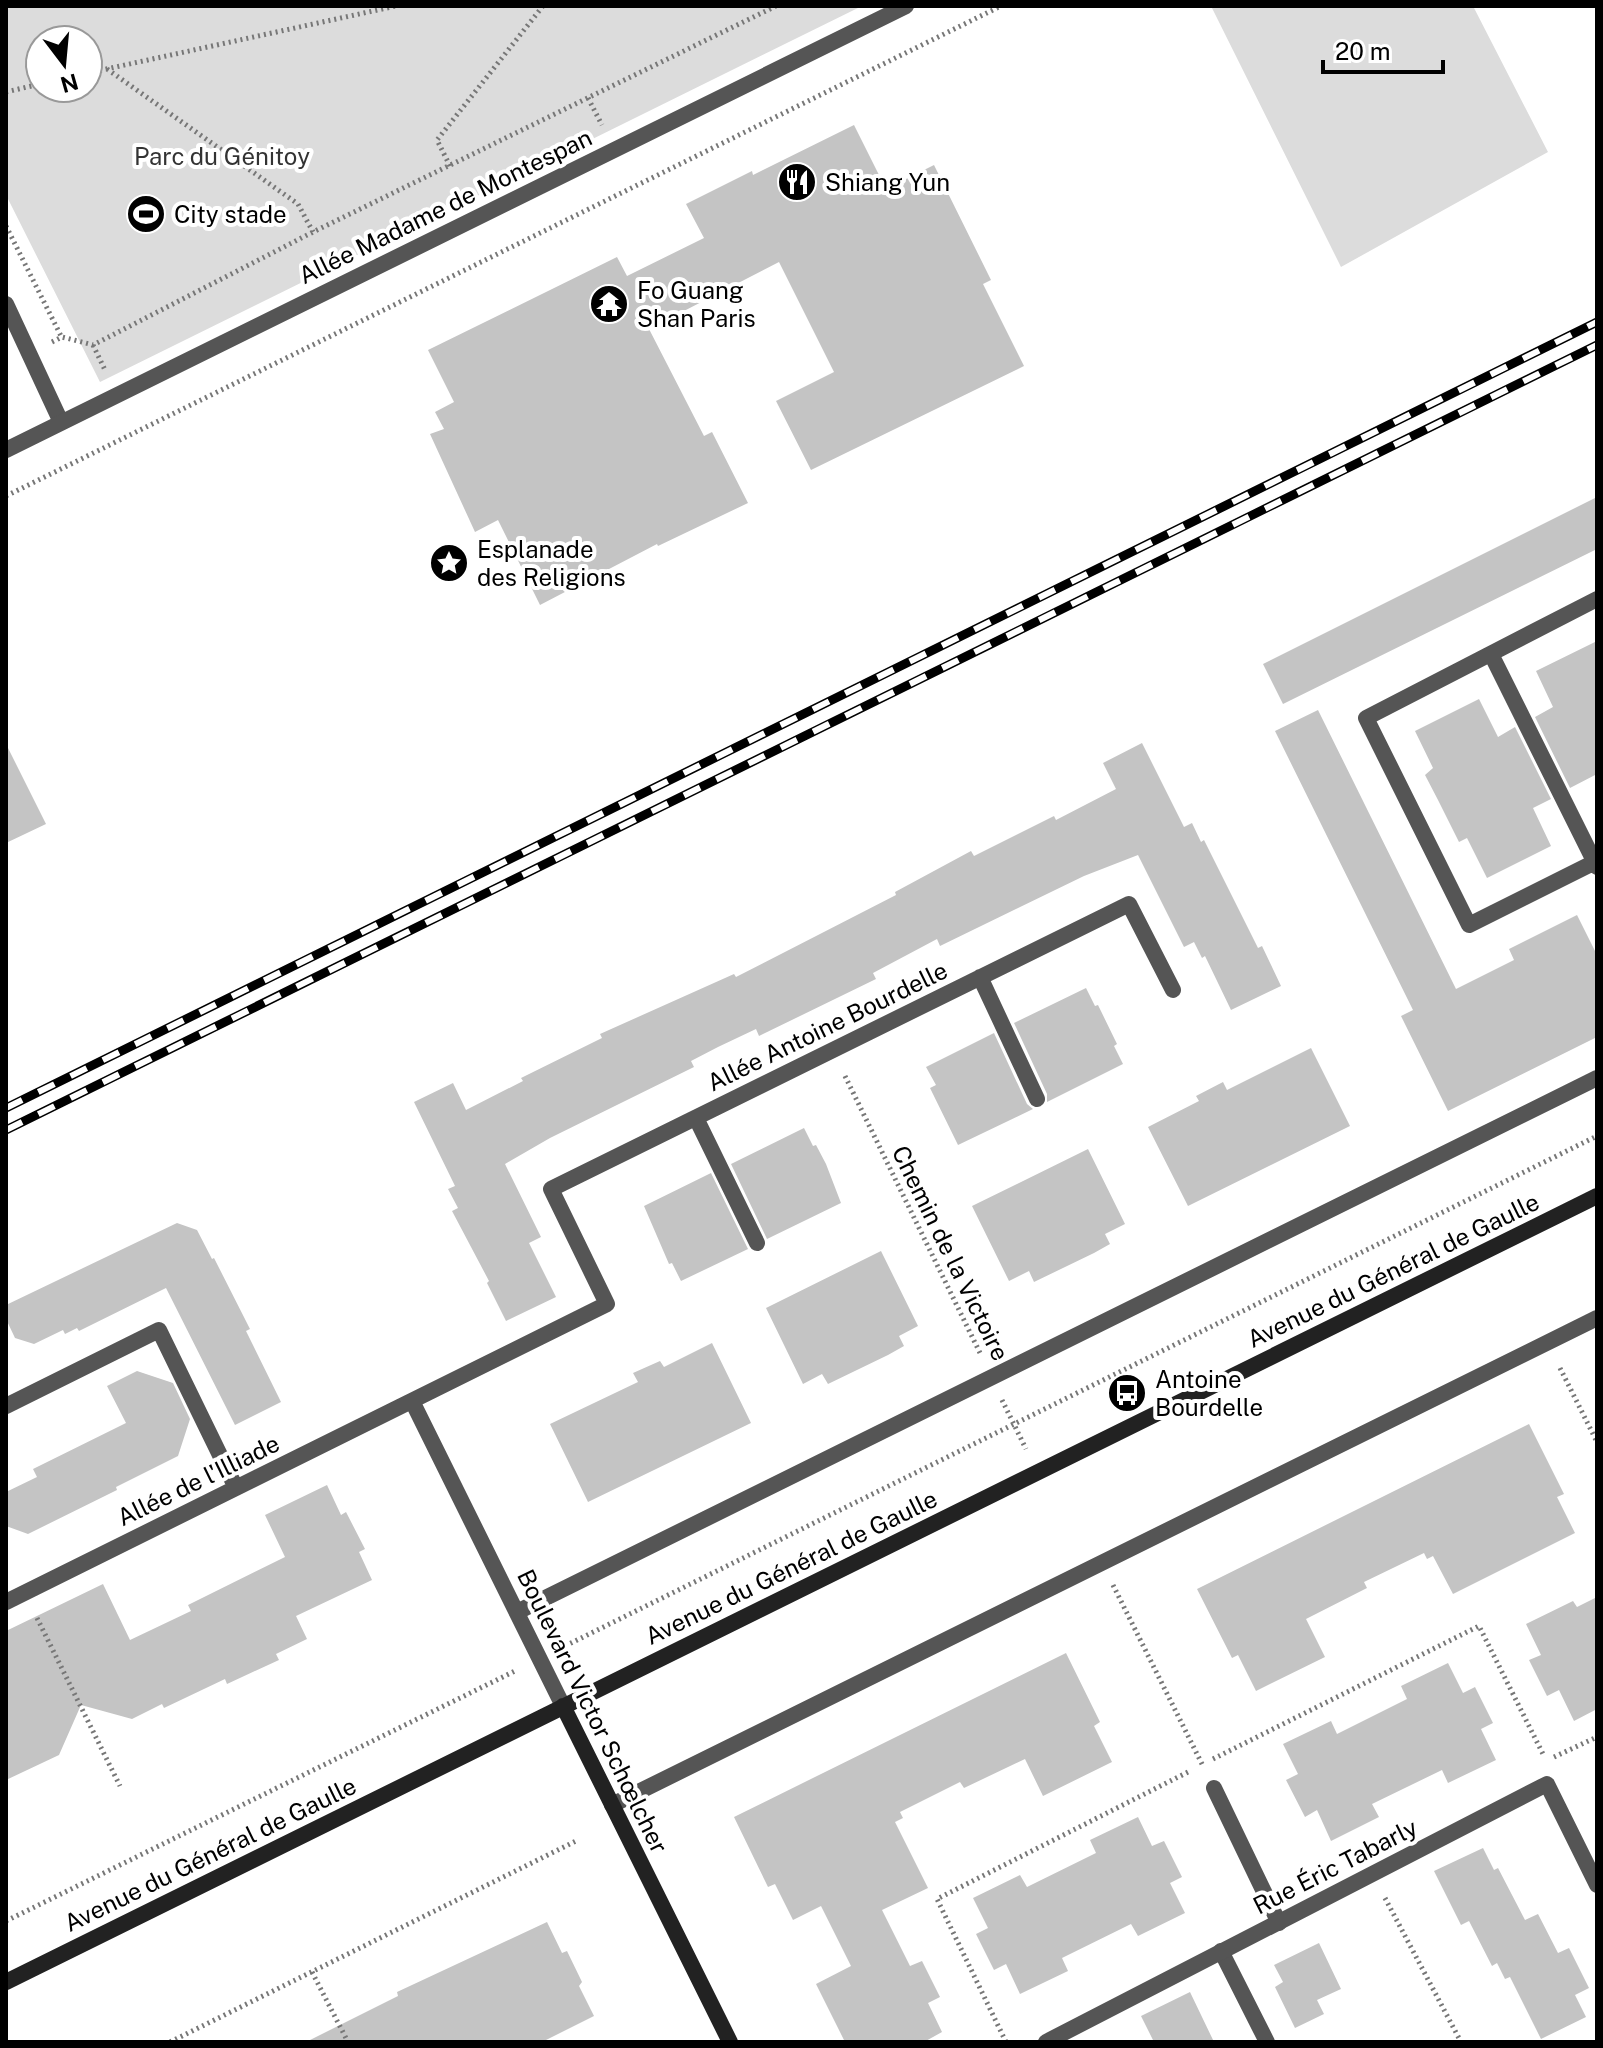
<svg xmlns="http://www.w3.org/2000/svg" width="1603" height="2048" font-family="'Public Sans',sans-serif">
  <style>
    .green { fill: #dcdcdc; fill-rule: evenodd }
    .building { fill: #c4c4c4 }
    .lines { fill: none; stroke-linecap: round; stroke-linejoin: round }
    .path { stroke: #777; stroke-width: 5; stroke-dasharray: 2 4; stroke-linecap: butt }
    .service { stroke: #555; stroke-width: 16 }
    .minor { stroke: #555; stroke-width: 16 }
    .tertiary { stroke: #555; stroke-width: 16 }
    .secondary { stroke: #222; stroke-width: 16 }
    .rail-casing { stroke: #000; stroke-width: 9 }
    .rail { stroke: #fff; stroke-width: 6; stroke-dasharray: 18; stroke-linecap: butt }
    .labels { text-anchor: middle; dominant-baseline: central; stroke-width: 8; stroke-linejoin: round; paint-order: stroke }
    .park-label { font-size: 24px; fill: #333; stroke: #fff }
    .poi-label { font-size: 24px; fill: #000; stroke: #fff; text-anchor: start }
    .street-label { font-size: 24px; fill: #000; stroke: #fff }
  </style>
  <rect width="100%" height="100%" fill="#fff"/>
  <path class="green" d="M6 6H862L100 382 6 195ZM40 40H88V88H40Z
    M1211 6H1473L1548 152 1341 267Z"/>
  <path class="building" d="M854 125 886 189 934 165 991 280 983 284 1024 366 811 470 776 401 834 372 779 262 649 329 704 436 712 432 748 503 658 546 657 544 540 605 498 520 475 532 430 434 444 429 435 412 454 402 428 350 617 257 627 276 704 238 686 204 752 171 753 175Z
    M1597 497V549L1283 704 1263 664Z
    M1597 641V774L1570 788 1535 717 1553 707 1536 671Z
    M1479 699 1498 737 1515 727 1551 799 1533 808 1551 846 1487 878 1467 838 1459 842 1438 800 1425 775 1433 768 1415 731Z
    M1318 710 1456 989 1514 960 1509 949 1577 915 1597 955V1037L1448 1111 1401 1016 1413 1010 1275 731Z
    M1142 743 1184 827 1192 823 1201 842 1204 840 1258 948 1262 946 1281 986 1231 1010 1205 956 1202 958 1194 942 1184 947 1138 855 1084 876 940 946 937 939 873 973 876 979 759 1036 756 1029 718 1047 691 1061 694 1067 550 1138 505 1164 541 1237 529 1243 556 1297 506 1321 487 1283 489 1281 452 1211 458 1208 448 1189 455 1186 414 1102 453 1083 466 1110 523 1081 521 1078 602 1038 600 1034 734 974 736 977 896 895 895 892 971 851 974 856 1054 816 1056 820 1116 789 1103 763Z
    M6 744 46 824 6 843Z
    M1086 988 1095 1006 1098 1005 1117 1044 1114 1046 1123 1064 1047 1102V1094L1014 1023Z
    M994 1033 1027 1104 1033 1109 958 1145 930 1088 936 1085 926 1067Z
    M1311 1048 1350 1126 1188 1206 1148 1127 1199 1101 1196 1096 1223 1082 1227 1090Z
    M804 1128 813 1146 816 1145 826 1164 841 1203 767 1239 731 1164Z
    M1088 1149 1125 1224 1105 1234 1110 1244 1094 1253 1034 1282 1029 1271 1009 1281 972 1206Z
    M711 1173 748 1249 681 1281 672 1263 669 1264 644 1206Z
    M177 1223 197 1230 212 1259 214 1258 250 1329 246 1331 281 1402 235 1425 166 1288 79 1331 77 1328 65 1334 63 1330 34 1344 15 1338 6 1319V1305Z
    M881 1251 918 1326 899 1336 904 1346 888 1355 828 1384 822 1374 803 1384 766 1308Z
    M712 1343 751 1423 588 1502 550 1424 638 1382 633 1373 660 1361 664 1367Z
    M137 1371 173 1383 190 1419 178 1456 116 1487 117 1490 28 1534 6 1526V1492L37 1477 33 1469 126 1423 107 1386Z
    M1529 1424 1564 1494 1557 1497 1575 1533 1453 1594 1433 1556 1427 1559 1424 1553 1364 1582 1367 1588 1306 1619 1325 1657 1256 1691 1238 1655 1232 1658 1197 1589Z
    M327 1485 341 1515 346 1512 365 1549 359 1552 372 1580 296 1616 307 1639 276 1654 279 1660 227 1684 225 1679 164 1708 162 1704 132 1719 81 1705 59 1755 6 1780V1631L103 1584 130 1640 191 1611 188 1605 285 1557 265 1515Z
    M1597 1597V1709L1574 1721 1559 1690 1547 1696 1529 1660 1541 1655 1526 1624 1573 1601 1577 1607Z
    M1066 1653 1100 1722 1094 1726 1112 1762 1043 1796 1025 1759 964 1788 960 1782 900 1812 903 1818 895 1822 928 1888 882 1910 910 1966 922 1961 940 1997 928 2003 942 2032 924 2042H845L816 1984 851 1966 821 1906 793 1920 775 1884 768 1887 734 1817Z
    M1448 1663 1463 1693 1475 1687 1493 1723 1481 1729 1496 1760 1448 1783 1442 1770 1372 1804 1379 1817 1331 1841 1317 1810 1305 1817 1286 1780 1298 1774 1283 1744 1331 1721 1337 1734 1407 1699 1401 1686Z
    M1138 1817 1152 1846 1164 1841 1182 1877 1170 1883 1185 1913 1138 1936 1131 1924 1062 1958 1068 1971 1020 1994 1006 1964 994 1970 976 1934 988 1928 973 1898 1020 1875 1027 1887 1096 1853 1090 1840Z
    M1483 1848 1494 1870 1498 1868 1525 1920 1538 1914 1558 1953 1569 1948 1589 1988 1575 1995 1586 2017 1541 2039 1510 1977 1505 1979 1497 1963 1492 1966 1469 1921 1461 1925 1434 1871Z
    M547 1922 562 1953 567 1951 582 1982 579 1986 594 2016 542 2042H306L398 1996 397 1992Z
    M1319 1943 1341 1989 1317 2000 1324 2014 1295 2028 1275 1987 1283 1982 1274 1965Z
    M1190 1992 1214 2042H1154L1141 2016Z"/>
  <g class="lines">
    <path class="path" d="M107 69 298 204 313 232
      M88 73 396 6
      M6 92 40 84
      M588 98 602 125
      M450 166 437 140 543 6
      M6 226 61 336
      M52 342 62 337 93 345 313 232 776 6
      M93 345 105 370
      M6 496 1001 6
      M845 1076 981 1355
      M1560 1368 1597 1442
      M1002 1400 1026 1449
      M1113 1585 1203 1766
      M37 1618 120 1786
      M565 1646 1597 1136
      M1554 1757 1597 1737
      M1213 1759 1479 1626 1544 1756
      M1385 1898 1461 2042
      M6 1921 517 1670
      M312 1972 348 2042
      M170 2042 576 1841
      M1006 2042 937 1899 1190 1771"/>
    <path class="service" d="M517 1612 1597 1078
      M1214 1788 1279 1923
      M1221 1951 1267 2042"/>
    <path class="minor" d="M6 304 61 422
      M1597 599 1366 718 1469 925 1597 861
      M1491 654 1597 867
      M980 977 1037 1099
      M696 1118 757 1243
      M412 1401 563 1706
      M6 1406 159 1330 236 1488
      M6 1602 607 1304 551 1189 1129 904 1173 990
      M612 1805 1597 1318
      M1046 2042 1547 1784 1597 1885"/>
    <path class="tertiary" d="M6 450 906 6"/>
    <path class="secondary" d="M563 1706 730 2042
      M6 1982 1597 1196"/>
    <defs>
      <path id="rail" d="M6 1108 1597 322
        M6 1130 1597 345"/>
    </defs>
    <use href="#rail" class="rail-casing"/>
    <use href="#rail" class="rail"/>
  </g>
  <defs>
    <symbol id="restaurant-disc" viewBox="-11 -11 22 22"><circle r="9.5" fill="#000" stroke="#fff"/><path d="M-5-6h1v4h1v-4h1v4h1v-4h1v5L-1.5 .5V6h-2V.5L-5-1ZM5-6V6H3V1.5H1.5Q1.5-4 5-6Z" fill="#fff"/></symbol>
    <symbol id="stadium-disc" viewBox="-11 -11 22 22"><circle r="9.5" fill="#000" stroke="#fff"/><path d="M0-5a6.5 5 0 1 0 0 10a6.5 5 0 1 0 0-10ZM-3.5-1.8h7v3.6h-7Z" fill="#fff"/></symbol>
    <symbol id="temple-disc" viewBox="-11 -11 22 22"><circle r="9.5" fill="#000" stroke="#fff"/><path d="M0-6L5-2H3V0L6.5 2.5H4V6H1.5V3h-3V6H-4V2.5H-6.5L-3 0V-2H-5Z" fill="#fff"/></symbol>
    <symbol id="sight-disc" viewBox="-11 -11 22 22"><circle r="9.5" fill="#000" stroke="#fff"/><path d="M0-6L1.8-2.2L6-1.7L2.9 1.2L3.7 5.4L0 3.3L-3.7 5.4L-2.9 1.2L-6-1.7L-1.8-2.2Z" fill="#fff"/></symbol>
    <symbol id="bus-disc" viewBox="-11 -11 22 22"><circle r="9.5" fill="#000" stroke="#fff"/><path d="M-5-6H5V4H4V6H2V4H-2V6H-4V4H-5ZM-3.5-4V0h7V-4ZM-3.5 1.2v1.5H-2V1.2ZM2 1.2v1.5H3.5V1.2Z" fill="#fff"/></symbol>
  </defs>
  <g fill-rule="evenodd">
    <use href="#restaurant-disc" x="775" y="160" width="44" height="44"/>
    <use href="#stadium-disc" x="124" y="192" width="44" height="44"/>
    <use href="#temple-disc" x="587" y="282" width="44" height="44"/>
    <use href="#sight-disc" x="427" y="541" width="44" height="44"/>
    <use href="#bus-disc" x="1105" y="1371" width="44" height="44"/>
  </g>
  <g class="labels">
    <g class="park-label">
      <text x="222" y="156">Parc du Génitoy</text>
    </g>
    <g class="poi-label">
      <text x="825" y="182">Shiang Yun</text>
      <text x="174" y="214">City stade</text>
      <text x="637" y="290">Fo Guang<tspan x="637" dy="28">Shan Paris</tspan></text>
      <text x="477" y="549">Esplanade<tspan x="477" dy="28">des Religions</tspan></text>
      <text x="1155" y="1379">Antoine<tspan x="1155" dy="28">Bourdelle</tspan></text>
    </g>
    <g class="street-label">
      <text transform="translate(445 206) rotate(-26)">Allée Madame de Montespan</text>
      <text transform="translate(827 1026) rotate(-26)">Allée Antoine Bourdelle</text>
      <text transform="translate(951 1253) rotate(64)">Chemin de la Victoire</text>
      <text transform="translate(1393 1270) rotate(-26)">Avenue du Général de Gaulle</text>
      <text transform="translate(198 1480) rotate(-26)">Allée de l'Illiade</text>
      <text transform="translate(791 1567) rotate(-26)">Avenue du Général de Gaulle</text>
      <text transform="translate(593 1711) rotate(64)">Boulevard Victor Schœlcher</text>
      <text transform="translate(210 1854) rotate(-26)">Avenue du Général de Gaulle</text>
      <text transform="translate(1335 1866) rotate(-27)">Rue Éric Tabarly</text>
    </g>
  </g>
  <rect width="1603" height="2048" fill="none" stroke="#000000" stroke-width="16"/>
  <g transform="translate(64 64) rotate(164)"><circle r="38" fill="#ffffff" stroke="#999999" stroke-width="2"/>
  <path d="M0-6L14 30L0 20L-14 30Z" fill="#000000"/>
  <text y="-12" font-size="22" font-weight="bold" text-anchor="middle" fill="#000000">N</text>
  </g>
  <path d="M1323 60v12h120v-12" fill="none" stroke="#000000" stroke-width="4"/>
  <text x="1335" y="60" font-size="24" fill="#000000" stroke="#ffffff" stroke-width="6" paint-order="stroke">20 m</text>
</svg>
